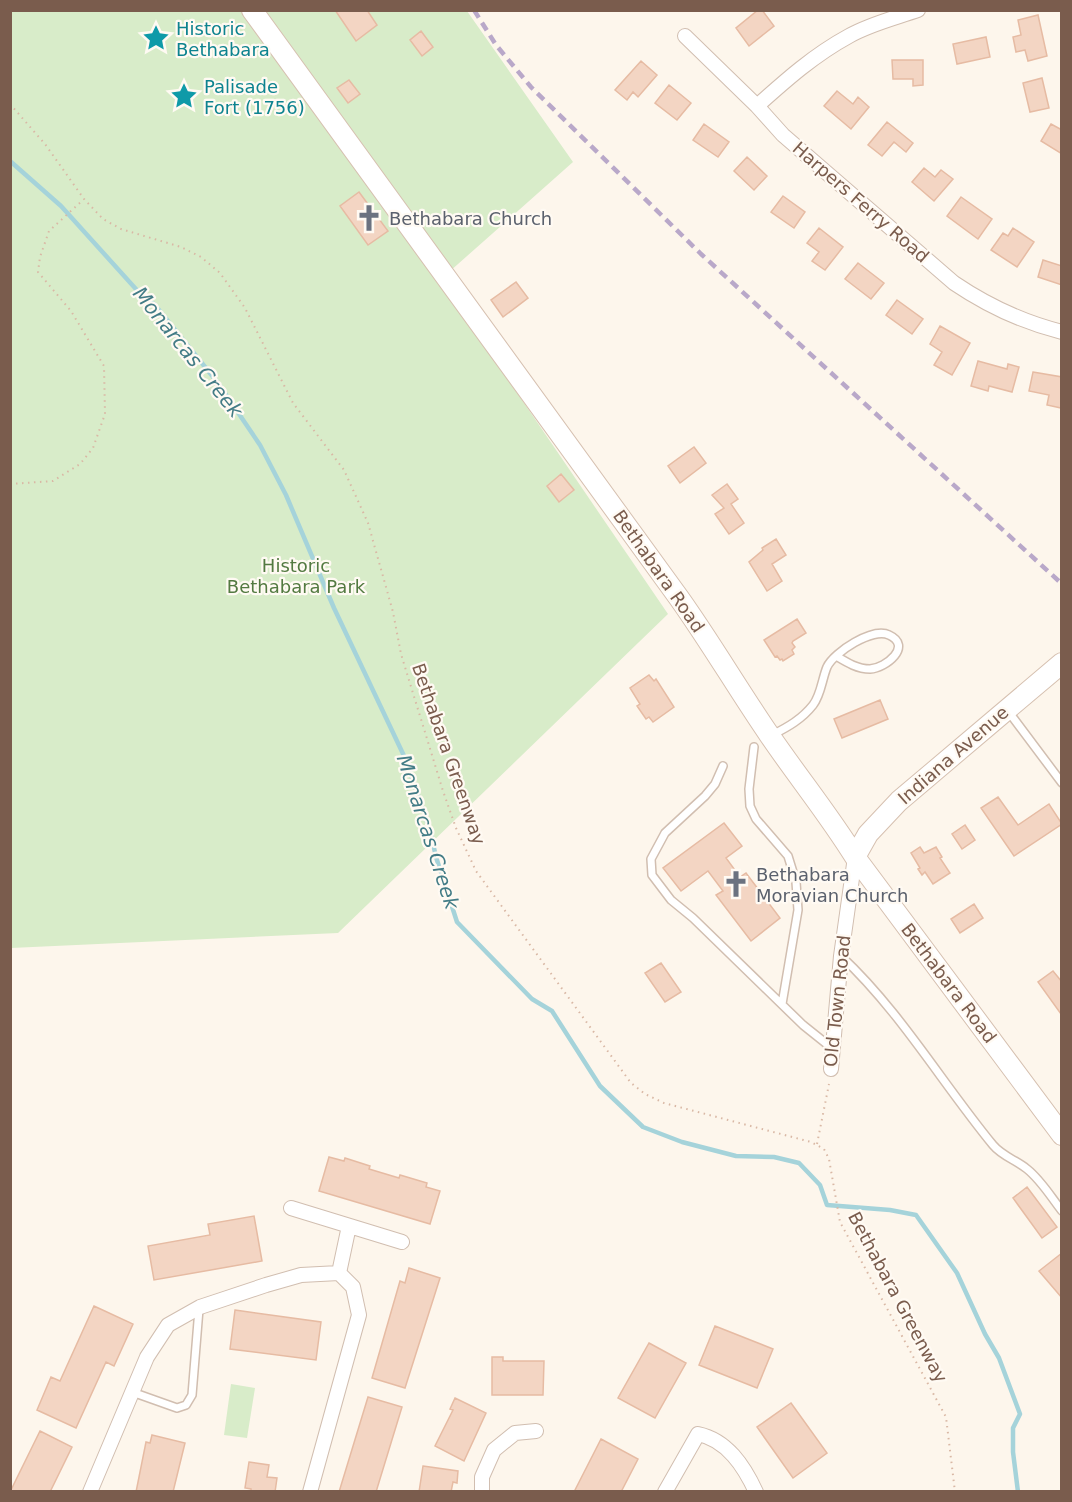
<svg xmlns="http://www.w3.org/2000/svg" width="1072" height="1502" font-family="'DejaVu Sans',sans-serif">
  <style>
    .green { fill: #d8ecc9 }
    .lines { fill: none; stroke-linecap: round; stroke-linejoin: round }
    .stream { stroke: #a5d3da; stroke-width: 4.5 }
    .building { fill: #f3d5c3; stroke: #e6bba3; stroke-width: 1.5 }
    .lane-casing { stroke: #d1beb0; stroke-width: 10 }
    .street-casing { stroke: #d1beb0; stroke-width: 16 }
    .secondary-casing { stroke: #d6c0b0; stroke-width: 22 }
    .path { stroke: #d9b8a5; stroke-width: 2; stroke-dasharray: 1.5 4.5; stroke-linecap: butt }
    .lane { stroke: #fff; stroke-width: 7 }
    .street { stroke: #fff; stroke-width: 14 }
    .secondary { stroke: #fff; stroke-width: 20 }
    .rail { stroke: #b9a8c9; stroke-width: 4.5; stroke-dasharray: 9 6; stroke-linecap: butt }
    .labels { text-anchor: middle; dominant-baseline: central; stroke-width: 4.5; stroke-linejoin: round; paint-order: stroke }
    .culture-label { font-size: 18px; fill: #0d838f; stroke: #fffaf3; text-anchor: start }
    .street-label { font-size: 18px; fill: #7a5c4d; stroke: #fffaf3 }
    .worship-label { font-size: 18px; fill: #5b616d; stroke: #fffaf3; text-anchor: start }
    .park-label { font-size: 18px; fill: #537a41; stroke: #fffaf3 }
    .water-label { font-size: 20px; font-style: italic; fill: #437c86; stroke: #fffaf3 }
  </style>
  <rect width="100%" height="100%" fill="#fdf6ec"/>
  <path class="green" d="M10 11H467L573 162 440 280 668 614 338 933 11 948Z
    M231 1384 255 1388 247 1438 224 1435Z"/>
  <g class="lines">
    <path class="stream" d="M10 161 61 206 144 298 154 304 218 383 260 445 286 495 334 608 405 758 430 830 436 857 457 922 532 999 552 1011 600 1086 643 1127 682 1142 736 1156 774 1157 799 1163 820 1185 827 1205 890 1210 916 1215 957 1273 985 1334 999 1358 1020 1414 1013 1428V1452L1018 1492"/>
  </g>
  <path class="building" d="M335 10H367L377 25 356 41Z
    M758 10H762L774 26 749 46 736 28Z
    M1038 15 1047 56 1028 61 1025 50 1016 52 1013 37 1021 35 1018 20Z
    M421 31 433 47 422 56 410 40Z
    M986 37 990 57 957 64 953 44Z
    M892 60H923V85L913 86V79H893Z
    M641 61 657 75 638 97 633 92 627 100 615 90Z
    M1042 78 1049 108 1030 112 1023 83Z
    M349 80 360 94 348 103 337 88Z
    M669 85 691 103 677 120 655 103Z
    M837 91 853 104 858 97 869 107 851 129 824 106Z
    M887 122 913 143 906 152 894 142 882 156 868 145Z
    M704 124 729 142 718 157 693 140Z
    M1051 124 1062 130V154L1041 141Z
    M747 157 767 176 754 190 734 171Z
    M924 168 935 177 941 170 953 179 934 201 912 182Z
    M359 192 388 231 368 245 340 206Z
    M783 196 805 212 794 228 771 212Z
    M961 197 992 219 978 239 947 216Z
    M819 228 843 247 825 270 812 261 819 252 807 243Z
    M1013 228 1034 242 1017 267 991 250 1003 233 1008 236Z
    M1043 260 1062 266V285L1038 277Z
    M858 263 884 283 871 299 845 279Z
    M516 282 528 298 503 317 491 300Z
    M897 300 923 319 912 334 886 315Z
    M940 326 970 343 952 375 934 365 942 352 930 344Z
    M978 361 1007 369 1008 364 1019 367 1012 392 989 386 988 391 971 386Z
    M1033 372 1062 377 1061 408 1047 405 1049 395 1029 391Z
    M694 447 706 463 680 483 668 466Z
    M561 474 574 490 559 502 547 486Z
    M727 484 738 499 731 504 744 523 729 534 715 514 724 508 712 495Z
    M776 539 786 555 772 564 782 581 767 591 749 562 763 550 762 548Z
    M797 619 806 633 793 641 792 643 795 647 792 650 794 654 783 661 782 659 780 660 777 656 775 657 764 640Z
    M649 675 654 681 656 679 674 707 653 722 649 717 646 719 637 706 640 704 630 688Z
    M880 700 888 719 842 738 834 719Z
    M998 797 1018 825 1049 804 1062 824 1014 856 981 808Z
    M724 823 742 846 726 858 740 877 746 873 780 918 751 941 716 895 723 891 708 871 681 891 663 868Z
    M965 825 975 840 962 849 952 834Z
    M920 847 924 853 936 847 942 857 940 858 950 873 933 884 925 872 922 875 918 869 920 868 911 853Z
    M974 904 983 918 960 933 951 919Z
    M661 963 681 992 665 1002 645 973Z
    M1053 971 1062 982 1061 1014 1038 982Z
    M329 1157 344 1161 345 1158 370 1166 369 1169 399 1178 400 1175 427 1183 426 1187 440 1191 430 1224 319 1191Z
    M1027 1187 1057 1227 1042 1238 1013 1198Z
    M254 1216 262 1261 154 1280 148 1246 210 1235 208 1224Z
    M1062 1253V1298L1039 1271Z
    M409 1268 440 1278 405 1388 372 1378 400 1281 405 1283Z
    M94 1306 133 1324 114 1366 106 1362 76 1428 37 1410 51 1377 60 1381Z
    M235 1310 321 1322 316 1360 230 1349Z
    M715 1326 773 1349 757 1388 699 1365Z
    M649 1343 686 1363 655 1418 618 1398Z
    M492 1357H503V1361H544L543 1395H492Z
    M368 1397 402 1407 376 1492H339Z
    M455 1398 486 1413 464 1461 435 1446 453 1410 450 1409Z
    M791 1403 827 1453 793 1478 757 1427Z
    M40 1431 72 1447 50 1492H10Z
    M152 1435 185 1443 173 1492H136L146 1442 150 1443Z
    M601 1439 638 1459 621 1492H574Z
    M249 1462 269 1465 267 1477 277 1478 275 1492H251V1489L245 1488Z
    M423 1466 458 1471 457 1483 453 1482 451 1492H419Z"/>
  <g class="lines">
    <defs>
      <path id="lane" d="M1008 711 1062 783
        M772 735C788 727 802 719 813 705 821 695 822 679 827 667 834 652 873 627 889 635 913 646 886 668 870 669 857 669 846 662 836 656
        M754 747 749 789 750 806 756 819 788 856 796 882 798 910 782 1004
        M723 766 715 784 705 796 665 833 651 859 652 875 671 900 693 918 803 1025 833 1049
        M841 956C900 1011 942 1083 993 1145 1002 1156 1016 1160 1027 1169 1041 1180 1051 1197 1062 1211
        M132 1392 177 1408 186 1405 192 1395 199 1309"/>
      <path id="street" d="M685 36 757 106 783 135 954 283C988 306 1022 322 1062 332
        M757 106C786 80 814 55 849 36 870 24 895 18 918 10
        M831 1069 841 956 855 857
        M291 1208 402 1242
        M339 1273 349 1226
        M90 1492 147 1357 168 1325 200 1307 266 1285 301 1275 339 1273 353 1287 359 1315 310 1492
        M482 1492V1477L494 1450 515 1433 536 1431
        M665 1492 698 1434C727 1440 744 1466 756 1492"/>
      <path id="secondary" d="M252 10 679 598C711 643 739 691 770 736 798 777 829 815 855 857L1062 1135
        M855 857 868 834 899 801 1062 663"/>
    </defs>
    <use href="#lane" class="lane-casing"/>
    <use href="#street" class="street-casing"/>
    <use href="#secondary" class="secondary-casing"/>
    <path class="path" d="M10 104 45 144 84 199 103 219 121 229 181 247 201 257 220 273 245 308 293 403 344 470 368 523 393 612 401 654 443 791 456 828 476 871 631 1083 645 1094 664 1103 811 1142 824 1149 829 1159 840 1222 946 1417 955 1492
      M10 484 53 481 80 464 93 448 105 414 104 366 71 311 38 272 40 257 49 231 83 200
      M817 1144 829 1084"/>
    <use href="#lane" class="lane"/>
    <use href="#street" class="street"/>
    <use href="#secondary" class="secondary"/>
    <path class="rail" d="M474 10 496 45 531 87 701 254 1062 584"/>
  </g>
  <defs>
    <symbol id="sight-bare" viewBox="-9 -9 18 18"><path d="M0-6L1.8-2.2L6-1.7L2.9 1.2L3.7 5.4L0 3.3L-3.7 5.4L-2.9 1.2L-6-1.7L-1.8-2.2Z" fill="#0f9aa8" stroke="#fffaf3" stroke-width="2.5" paint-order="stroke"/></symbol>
    <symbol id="church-bare" viewBox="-9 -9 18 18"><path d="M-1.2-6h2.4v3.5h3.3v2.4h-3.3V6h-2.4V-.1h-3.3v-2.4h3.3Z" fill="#6b7280" stroke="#fffaf3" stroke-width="2.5" paint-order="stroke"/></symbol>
  </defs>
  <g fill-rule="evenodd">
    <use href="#sight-bare" x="137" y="19" width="38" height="38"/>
    <use href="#sight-bare" x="165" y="77" width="38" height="38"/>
    <use href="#church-bare" x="350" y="199" width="38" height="38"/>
    <use href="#church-bare" x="717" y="865" width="38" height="38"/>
  </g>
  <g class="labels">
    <g class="culture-label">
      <text x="176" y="28">Historic<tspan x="176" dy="21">Bethabara</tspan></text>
      <text x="204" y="86">Palisade<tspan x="204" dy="21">Fort (1756)</tspan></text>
    </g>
    <g class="street-label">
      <text transform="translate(861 202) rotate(41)">Harpers Ferry Road</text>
      <text transform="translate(659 571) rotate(55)">Bethabara Road</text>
      <text transform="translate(449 754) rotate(71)">Bethabara Greenway</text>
      <text transform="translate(953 755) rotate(-41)">Indiana Avenue</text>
      <text transform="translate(949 983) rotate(53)">Bethabara Road</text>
      <text transform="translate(837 1001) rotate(-84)">Old Town Road</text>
      <text transform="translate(898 1297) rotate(62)">Bethabara Greenway</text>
    </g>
    <g class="worship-label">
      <text x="389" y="218">Bethabara Church</text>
      <text x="756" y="874">Bethabara<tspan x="756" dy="21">Moravian Church</tspan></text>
    </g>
    <g class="park-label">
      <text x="296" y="565">Historic<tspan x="296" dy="21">Bethabara Park</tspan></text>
    </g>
    <g class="water-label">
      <text transform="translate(188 352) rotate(51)">Monarcas Creek</text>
      <text transform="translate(428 832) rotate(72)">Monarcas Creek</text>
    </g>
  </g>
  <rect width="1072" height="1502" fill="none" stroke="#7a5c4d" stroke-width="24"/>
</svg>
